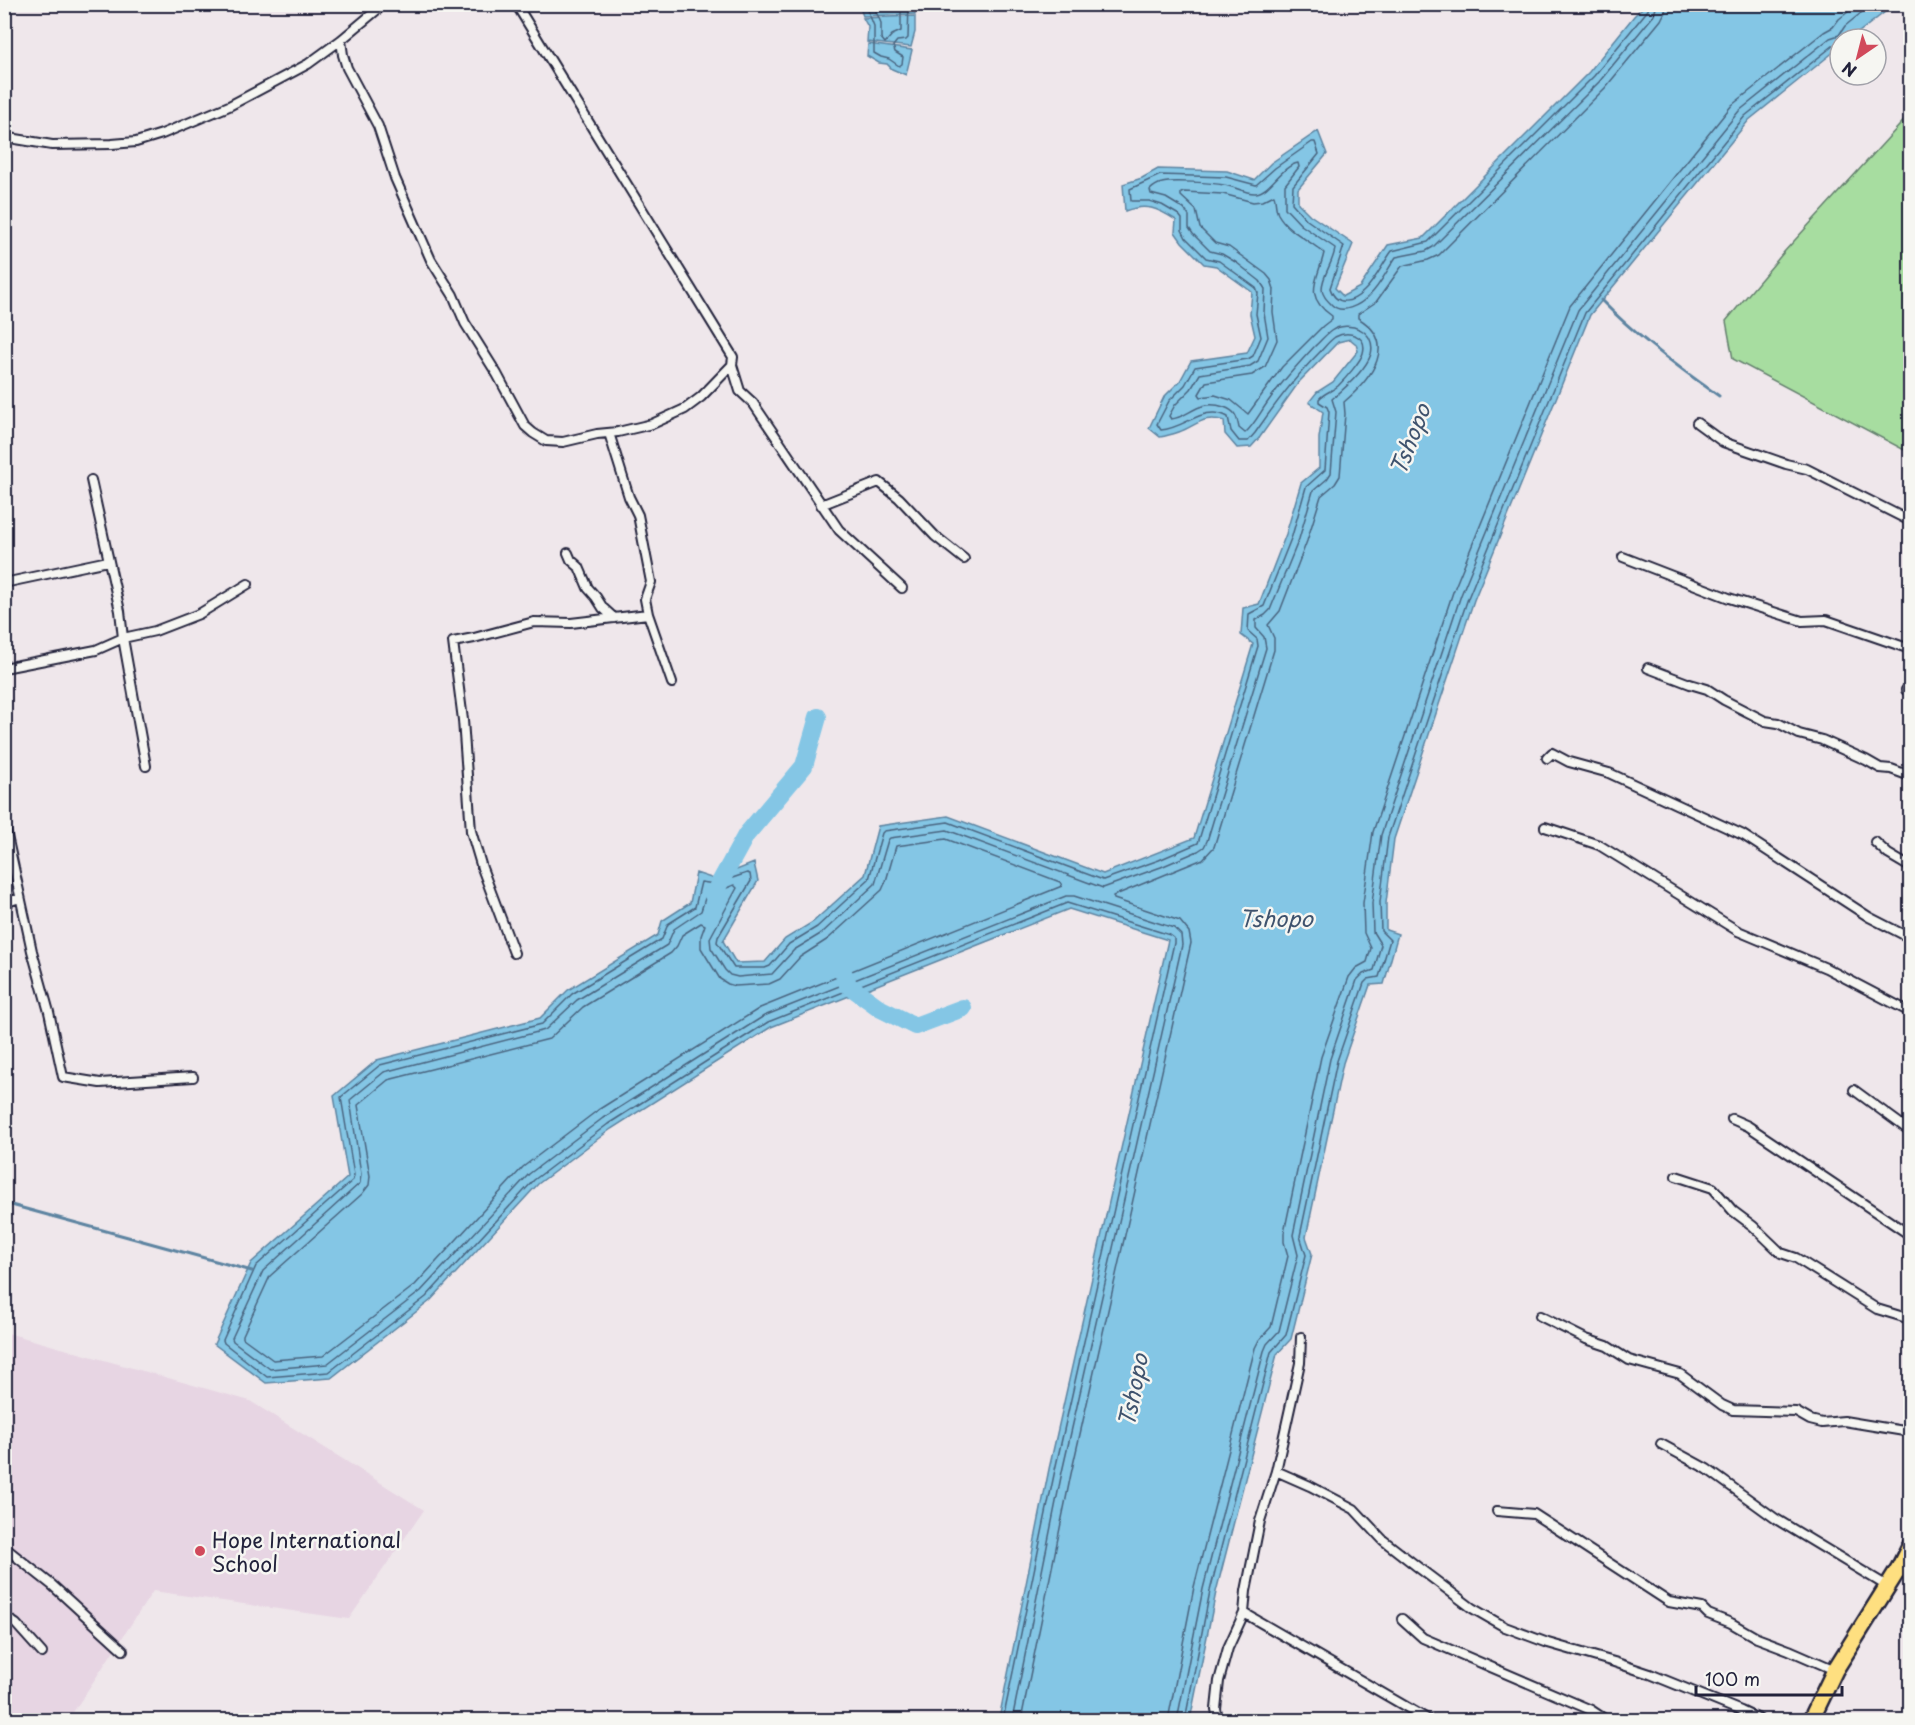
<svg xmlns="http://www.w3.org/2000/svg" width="1915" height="1725" font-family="'Playpen Sans',sans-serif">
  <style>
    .built { fill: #e7d5e3 }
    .green { fill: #a7dda0; stroke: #64806e; stroke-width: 1.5 }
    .water { fill: #84c6e5; stroke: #5d84a1; stroke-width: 1.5 }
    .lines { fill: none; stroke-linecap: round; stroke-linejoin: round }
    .shore { stroke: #49647f; stroke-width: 1.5 }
    .stream { stroke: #5d84a1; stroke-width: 3 }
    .river { stroke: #84c6e5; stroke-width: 18 }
    .street-casing { stroke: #22223b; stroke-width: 12 }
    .highway-casing { stroke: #22223b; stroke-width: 20 }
    .street { stroke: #f6f6f2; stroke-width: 8 }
    .highway { stroke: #fedf80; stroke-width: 15 }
    .poi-dot { fill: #d1495b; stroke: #f6f6f2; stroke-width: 2 }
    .labels { text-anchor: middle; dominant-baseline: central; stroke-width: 5; stroke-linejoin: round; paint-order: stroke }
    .poi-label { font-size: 21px; fill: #22223b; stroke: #f6f6f2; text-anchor: start }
    .water-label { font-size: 22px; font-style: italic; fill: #3f536e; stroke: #f6f6f2 }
  </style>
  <rect width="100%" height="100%" fill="#efe7eb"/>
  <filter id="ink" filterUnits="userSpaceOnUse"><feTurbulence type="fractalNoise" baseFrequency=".0167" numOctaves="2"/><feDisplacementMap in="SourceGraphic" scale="12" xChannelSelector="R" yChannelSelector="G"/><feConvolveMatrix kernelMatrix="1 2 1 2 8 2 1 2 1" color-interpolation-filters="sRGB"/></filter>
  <g filter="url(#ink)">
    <path class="built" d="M4 1332 250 1401 424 1510 349 1619 153 1591 68 1720H5Z"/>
    <path class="green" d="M1910 114V453L1733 359 1726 321 1784 252Z"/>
    <path class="water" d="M859 5H914L915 14 863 16Z
      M1645 5H1894L1850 39H1840V47L1749 120 1590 315 1474 600 1394 839 1386 903V930L1398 934 1384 984 1370 985 1343 1063 1306 1237 1312 1254 1291 1339 1277 1354 1216 1592 1190 1720H997L1000 1714 1049 1469 1168 940 1069 909 771 1027 611 1129 538 1184 430 1301 331 1378 266 1383 214 1344 251 1263 348 1177 334 1096 377 1060 540 1018 568 990 658 935 662 921 690 903 696 873 714 879 754 863 758 881 723 941 736 963 765 962 785 939 813 922 865 875 878 826 948 816 1103 874 1194 838 1253 644 1241 635 1243 608 1259 604 1286 534 1301 483 1319 468V438L1323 412 1309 402 1317 392 1333 382 1358 351 1356 344 1350 339 1338 342 1299 382 1260 437 1251 447 1237 448 1225 434 1224 421C1204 414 1196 426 1179 432 1173 434 1166 436 1160 437L1149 428 1164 397 1180 381 1191 361 1247 353 1255 336 1250 314 1252 292 1216 266 1204 264 1182 242 1175 232 1176 220C1157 208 1146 203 1125 211L1123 184 1142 178 1158 169 1227 171 1254 180 1271 163 1318 131 1327 154 1298 189V203L1310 215 1353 244 1335 288 1343 296 1360 287 1388 245 1423 238 1589 72 1634 16Z
      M915 16V32L911 47 867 42 868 27 863 18Z
      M868 44 912 50 906 75 892 69 887 64 879 63 867 56Z"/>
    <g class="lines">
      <path class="shore" d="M865 4 874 26V53L881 57 889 59 899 66 902 64 903 57 895 52 893 46 897 41 906 40 908 38 909 4
        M873 4 881 23V38L885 43 892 35 901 31V4
        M1184 192 1223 194 1253 202 1262 201 1274 195C1276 201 1275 208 1278 214 1288 232 1310 240 1324 253 1318 280 1302 295 1332 316V319L1323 326 1282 367 1248 414 1231 400 1215 395 1201 397 1199 394 1206 382 1252 375 1265 367 1277 340 1273 312 1274 289 1271 280 1266 274 1229 247 1215 243 1200 228 1196 210 1181 196V193Z
        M946 839 1060 882 1062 886 760 1008 598 1110 523 1167 415 1285 323 1356 273 1360 243 1338V1335L270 1276 362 1194 369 1185 370 1176 358 1105 388 1080 549 1039 583 1007 671 953 677 946 682 935 701 923 705 925 701 936V948L720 979 728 984 735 986 769 984 780 979 800 957 828 939 882 890 886 881 896 846Z
        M1003 1720 1055 1470 1174 943V938L1170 935 1067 903 768 1022 608 1124 534 1180 426 1297 329 1372 267 1377 224 1343 223 1340 256 1266 353 1180 354 1175 341 1097 380 1065 542 1024 572 994 662 939 668 924 695 907 701 882 715 884 747 873 750 874 751 881 718 937 717 942 734 968H765L770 966 789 944 817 927 869 879 882 833 884 831 948 822 1103 880 1159 860 1198 843 1258 646 1257 639 1248 631 1249 614 1264 606 1292 536 1306 487 1325 470 1329 412 1327 407 1319 402V399C1324 393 1332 391 1338 386 1345 379 1361 361 1363 353 1368 335 1348 330 1335 337 1329 341 1324 348 1319 353 1294 378 1275 404 1255 433L1248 441H1239L1231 431 1228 417C1204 403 1185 429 1161 430L1157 424 1169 401 1185 385 1195 367 1248 359 1253 356 1261 337 1256 314 1258 293 1256 288 1219 261 1206 258 1186 238 1182 230V219L1179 215 1162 205 1149 201H1131L1130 189 1160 175 1226 177 1256 185 1275 168 1312 142H1315L1319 154 1293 186 1292 203 1307 220 1344 246 1330 288C1336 307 1352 303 1364 291 1375 281 1383 263 1392 251L1428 242 1594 76 1648 10 1649 4
        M1012 1720 1062 1472 1182 945 1181 935 1174 928 1074 896H1066L764 1016 603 1118 529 1174 421 1291 327 1364 270 1369 233 1341 232 1338 263 1271 360 1183 361 1174 350 1100 384 1072 545 1030 577 1000 667 945 674 929 701 911 707 892H717L734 885 737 888 710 938 711 948 725 970 730 975 738 977 772 974 794 950 822 933 875 884 888 840 890 838 947 830 1103 888 1161 867 1198 851 1204 847 1207 841 1266 648 1264 637 1256 628V620L1265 615 1270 610 1299 539 1313 491 1327 479 1331 473 1336 412 1332 399C1344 389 1366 370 1371 354 1377 331 1349 319 1331 331 1325 335 1320 342 1314 347 1297 365 1281 383 1267 403 1260 413 1254 425 1245 433L1239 428C1237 417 1236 411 1224 407 1198 398 1189 418 1171 419L1169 416 1175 405 1191 389 1200 374 1250 366 1258 361 1268 337 1264 313 1265 289 1260 281 1237 263 1222 254 1210 251 1193 234 1189 228V216L1184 209 1166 198 1151 194 1150 190C1153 187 1158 184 1162 183 1172 180 1213 183 1224 185 1234 186 1245 194 1256 193 1271 191 1281 166 1298 163L1299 167 1285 185V208L1301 225 1335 248C1334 262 1322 275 1322 289 1322 295 1327 300 1332 305 1342 315 1360 305 1369 296 1380 286 1387 270 1396 257L1426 251 1433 247 1599 82 1654 15 1657 4
        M1021 1720 1071 1474 1191 943 1189 932 1180 921 1114 899 1113 896 1203 859 1214 847 1274 650V638L1268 625 1280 611 1307 541 1321 496 1335 484 1340 476 1345 414 1344 402C1371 379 1400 343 1358 318V314L1376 302 1402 266 1428 260 1439 255 1605 88 1661 20 1665 12 1666 4
        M1168 1720 1194 1587 1255 1348 1259 1340 1271 1327 1288 1256 1284 1242V1233L1321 1057 1349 977 1356 968 1367 962 1371 948 1364 933 1363 903 1373 832 1453 592 1570 306 1732 105 1824 32 1833 27 1839 19 1858 4
        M1177 1720 1203 1589 1264 1351 1267 1344 1279 1331 1298 1255 1293 1235 1330 1059 1357 980 1363 974 1374 970 1381 945 1373 932 1372 903 1381 835 1461 595 1578 310 1739 111 1830 38 1839 35 1845 26 1872 4
        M1185 1720 1210 1591 1271 1352 1286 1335 1306 1255 1300 1236 1337 1061 1364 983 1368 979 1379 977 1390 940 1381 931 1380 902 1388 837 1468 598 1585 313 1745 116 1834 45 1840 43"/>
      <path class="stream" d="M1601 300C1635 335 1679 368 1719 396
        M4 1203 252 1271"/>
      <path class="river" d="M713 895 746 835 804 766 818 717
        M845 976 848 985 881 1009 915 1026 963 1008"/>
      <defs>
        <path id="street" d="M341 40 343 55 347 68 378 126 395 178 431 260 453 295 465 323 497 374 525 426 533 433 546 441 563 442 597 434 618 432 652 424 685 409 701 397 732 365 733 357 516 4
          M4 137 52 145 112 144 136 142 162 134 229 106 308 64 341 40 384 4
          M732 365 740 391 753 403 839 530 902 588
          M1697 423 1723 442 1786 464 1807 469 1910 521
          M609 433 629 497 638 515 651 582 645 599 648 614 672 683
          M821 505 879 482 899 498 935 536 964 559
          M568 553 571 560 579 567 588 588 596 597 603 608 614 618
          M1623 557 1729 598 1802 621 1826 620 1910 649
          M4 583 108 561
          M4 668 96 650 123 638 120 611 91 480
          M1648 668 1690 684 1707 689 1724 700 1765 721 1778 723 1799 734 1822 740 1866 760 1880 768 1891 769 1910 776
          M1906 690 1910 692
          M1547 758 1552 753 1569 762 1609 773 1743 835 1869 917 1910 938
          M146 766 123 638 155 631 199 614 248 584
          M4 822 32 951 49 1012 63 1077 100 1083 193 1077
          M1545 827 1599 845 1738 931 1826 968 1910 1012
          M1875 842 1888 854 1910 867
          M4 903 20 898
          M514 953 482 868 471 831 463 720 453 642 474 638 534 622 571 623 648 614
          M1854 1090 1910 1131
          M1732 1119 1748 1126 1910 1235
          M1676 1176 1713 1188 1733 1211 1753 1226 1781 1253 1796 1258 1877 1309 1910 1319
          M1540 1316 1586 1339 1607 1346 1629 1360 1680 1374 1722 1405 1733 1410 1796 1412 1810 1420 1822 1423 1844 1421 1910 1432
          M1661 1444 1707 1469 1776 1519 1887 1586
          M1276 1471 1310 1486 1354 1509 1383 1540 1419 1568 1472 1608 1505 1627 1548 1643 1614 1662 1650 1674 1741 1711 1760 1720
          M1497 1511 1534 1514 1669 1602 1702 1608 1708 1614 1731 1623 1757 1638 1789 1650 1835 1670
          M4 1547 52 1585 123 1650
          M1244 1613 1429 1720
          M4 1616 16 1624 42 1653
          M1402 1619 1423 1638 1591 1710 1606 1720
          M1218 1720 1216 1709 1219 1681 1228 1648 1244 1613 1246 1591 1260 1521 1276 1471 1300 1363 1301 1337"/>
        <path id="highway" d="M1811 1720 1835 1670 1899 1568 1910 1546"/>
      </defs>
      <use href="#street" class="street-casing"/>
      <use href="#highway" class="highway-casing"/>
      <use href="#street" class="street"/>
      <use href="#highway" class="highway"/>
    </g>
  </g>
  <circle class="poi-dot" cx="200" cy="1551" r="6"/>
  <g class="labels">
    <g class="poi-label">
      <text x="212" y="1539">Hope International<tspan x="212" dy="24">School</tspan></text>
    </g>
    <g class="water-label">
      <text transform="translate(1409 439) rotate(-69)">Tshopo</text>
      <text x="1276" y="917">Tshopo</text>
      <text transform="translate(1132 1390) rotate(-79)">Tshopo</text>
    </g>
  </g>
  <rect width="1915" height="1725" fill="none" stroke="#f6f6f2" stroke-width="24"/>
  <rect x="12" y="12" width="1891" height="1701" fill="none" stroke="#22223b" stroke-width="2" filter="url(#ink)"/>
  <g transform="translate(1858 57) rotate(215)"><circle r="28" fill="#f6f6f2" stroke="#a1a1a9" stroke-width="1.5"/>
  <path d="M0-4.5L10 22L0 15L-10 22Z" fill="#d1495b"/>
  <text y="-9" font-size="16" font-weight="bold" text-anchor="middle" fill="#22223b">N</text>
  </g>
  <path d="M1696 1686v9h146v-9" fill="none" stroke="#22223b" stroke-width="3"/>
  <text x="1705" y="1686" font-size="18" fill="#22223b" stroke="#f6f6f2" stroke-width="4.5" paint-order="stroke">100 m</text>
</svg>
